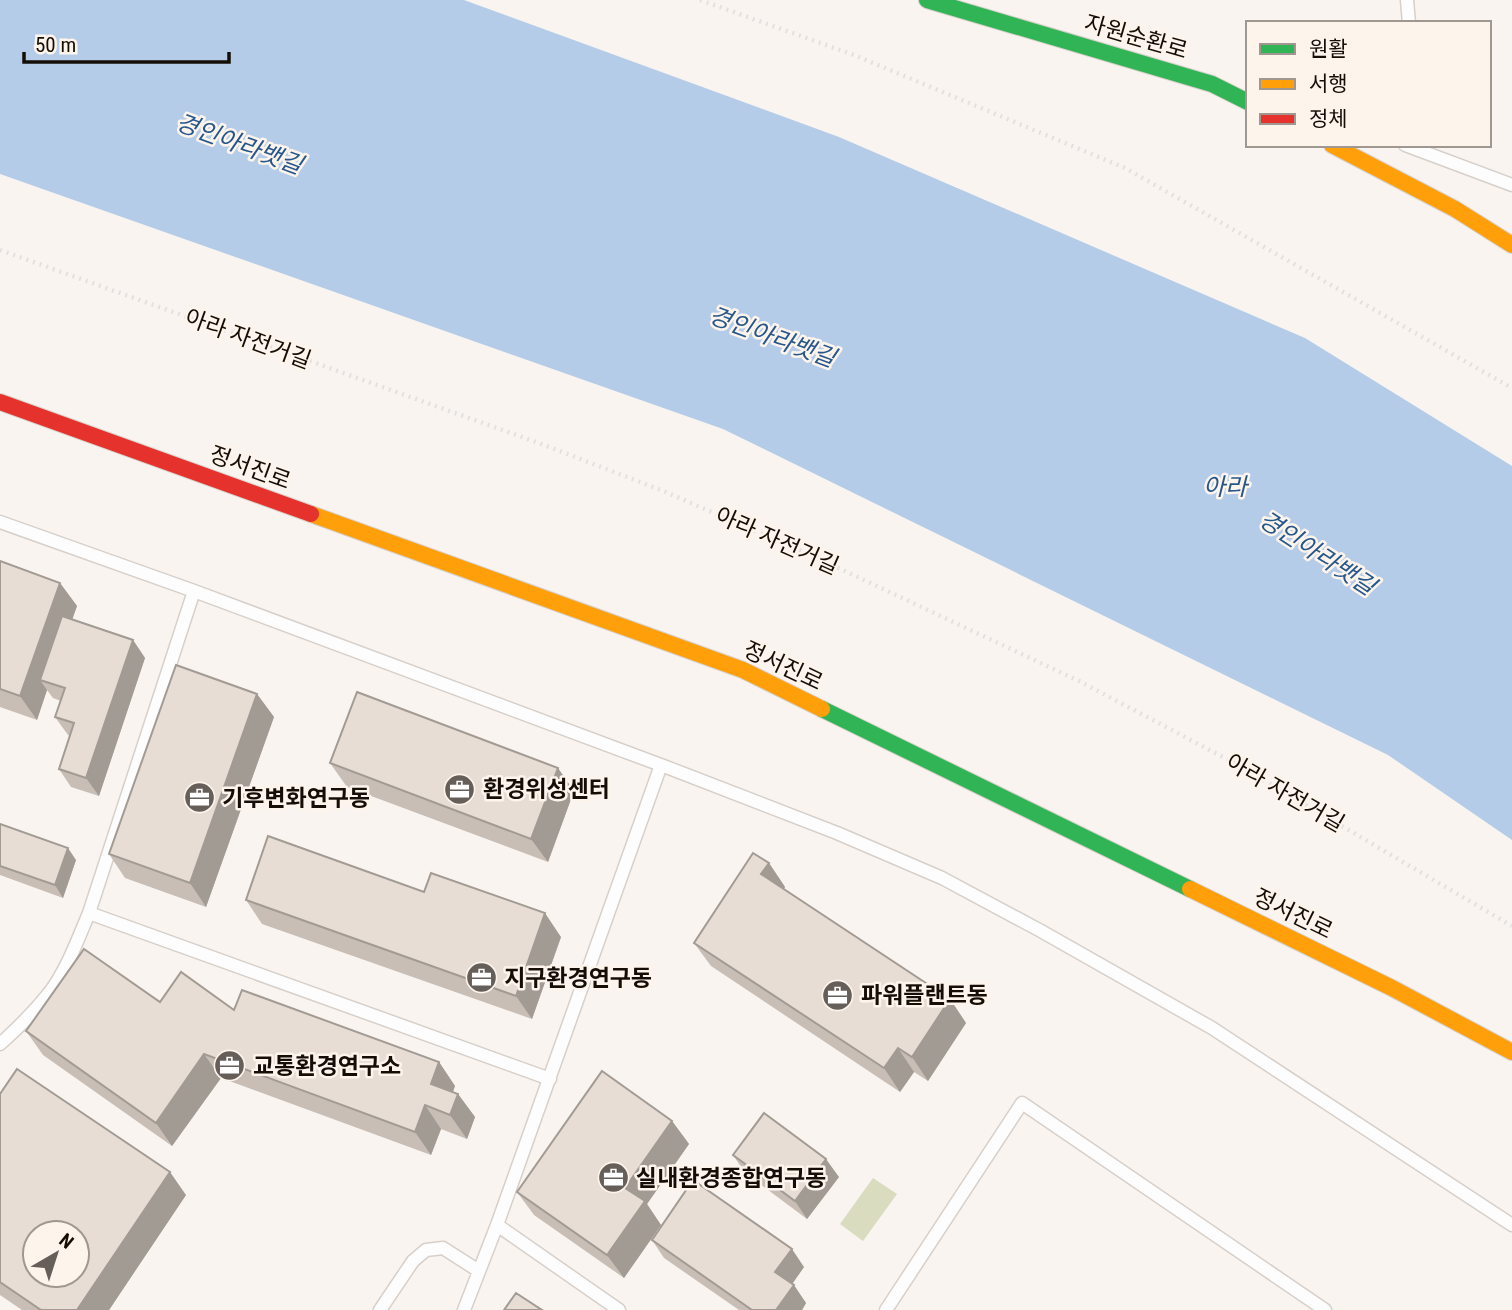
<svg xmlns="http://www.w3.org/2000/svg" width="1512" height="1310" font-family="'Roboto Condensed','Noto Sans KR',sans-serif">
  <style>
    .green { fill: #d9dcbf }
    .water { fill: #b4cce8 }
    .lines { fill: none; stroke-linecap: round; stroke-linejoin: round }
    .lane-casing { stroke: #d7d0ca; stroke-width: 15 }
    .fast-casing { stroke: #d7d0ca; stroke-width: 18 }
    .slow-casing { stroke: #d7d0ca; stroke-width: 18 }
    .jam-casing { stroke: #d7d0ca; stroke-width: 18 }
    .path { stroke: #e3e1e0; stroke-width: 4.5; stroke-dasharray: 2 5; stroke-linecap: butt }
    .lane { stroke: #fefdfd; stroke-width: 12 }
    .fast { stroke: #30b455; stroke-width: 16 }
    .slow { stroke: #ff9f0a; stroke-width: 16 }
    .jam { stroke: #e5322d; stroke-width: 16 }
    .wall { fill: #c8beb6 }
    .shaded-wall { fill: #a29b94 }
    .building { fill: #e8ddd4; stroke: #a29b94; stroke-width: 2; fill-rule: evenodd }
    .labels { text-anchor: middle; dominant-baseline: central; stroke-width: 5; stroke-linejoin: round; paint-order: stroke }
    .street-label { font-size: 23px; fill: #150e07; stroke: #fdf4ec }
    .poi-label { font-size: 23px; font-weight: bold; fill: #150e07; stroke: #fdf4ec; text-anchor: start }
    .water-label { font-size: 24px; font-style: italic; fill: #26578c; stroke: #fdf4ec }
  </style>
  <rect width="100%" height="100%" fill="#f9f4f0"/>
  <path class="green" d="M873 1178 897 1194 863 1241 840 1224Z"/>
  <path class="water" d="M0 0H464L839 137 1305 338 1512 466V840L1388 755 723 429 0 174Z"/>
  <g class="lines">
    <defs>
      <path id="lane" d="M1407 0 1409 23
        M1405 145 1512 185
        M0 522 194 591 661 765 837 833 942 878 1041 931 1212 1028 1512 1225
        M89 913 550 1079
        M0 1044C18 1028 35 1011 50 992 67 969 78 939 89 913L194 591
        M497 1225 619 1310
        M380 1310 413 1261 426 1250 443 1248 479 1271
        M464 1310 497 1225 661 765
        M886 1310 1022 1103 1325 1310"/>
      <path id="fast" d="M927 0 1212 84 1248 102
        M822 709 1190 889"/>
      <path id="slow" d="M1332 145 1455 209 1512 245
        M311 514 743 670 822 709
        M1190 889 1392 988 1512 1052"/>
      <path id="jam" d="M0 402 311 514"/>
    </defs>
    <use href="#lane" class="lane-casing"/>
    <use href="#fast" class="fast-casing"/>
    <use href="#slow" class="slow-casing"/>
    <use href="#jam" class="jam-casing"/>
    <path class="path" d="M700 0 854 55 1125 168 1512 388
      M0 250 536 442 661 490 815 557 1079 681 1238 765 1512 926"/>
    <use href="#lane" class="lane"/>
    <use href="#fast" class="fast"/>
    <use href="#slow" class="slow"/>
    <use href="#jam" class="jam"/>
  </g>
  <path class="wall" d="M0 561 60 583 77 606 72 619 133 640 145 658 99 796 71 787 59 769 70 736 68 735 55 717 61 701 53 698 47 690 37 720 0 707Z
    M257 694 274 717 206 907 125 878 109 854Z
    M330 763 574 791 548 862 347 787Z
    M0 824 76 860 63 898 0 875Z
    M769 863 785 887 784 889 950 999 966 1023 928 1081 914 1072 900 1092 711 966 694 943Z
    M424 892 561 937 532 1019 262 924 246 900Z
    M160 1002 234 1010 439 1062 455 1086 453 1092 458 1094 475 1117 467 1139 441 1129 431 1155 221 1078 172 1146 43 1055 26 1031Z
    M0 1094 186 1195 109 1310H22L0 1295Z
    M672 1121 689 1144 647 1204 661 1225 624 1278 534 1215 517 1192Z
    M733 1155 839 1177 807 1219 745 1173Z
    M652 1240 804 1267 792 1284 806 1303 802 1310H739L664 1258Z"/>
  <path class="shaded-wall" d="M60 583 77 606 50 683 40 680 47 690 37 720 20 696Z
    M133 640 145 658 99 796 86 778Z
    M257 694 274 717 206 907 190 883Z
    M558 768 574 791 548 862 531 839Z
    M68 848 76 860 63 898 55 885Z
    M769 863 785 887 778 898 761 874Z
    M545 913 561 937 532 1019 516 996Z
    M950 999 966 1023 928 1081 912 1057Z
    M898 1048 914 1072 900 1092 884 1068Z
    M204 1054 221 1078 172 1146 156 1123Z
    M439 1062 455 1086 447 1107 431 1084Z
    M458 1094 475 1117 467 1139 450 1115Z
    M425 1105 441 1129 431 1155 415 1132Z
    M672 1121 689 1144 647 1204 661 1225 624 1278 607 1255 625 1188Z
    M826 1159 839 1177 807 1219 795 1201Z
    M170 1172 186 1195 109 1310H77Z
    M792 1249 804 1267 788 1290 775 1272Z
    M794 1285 806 1303 802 1310H776Z"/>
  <path class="building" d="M0 561 60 583 20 696 0 689Z
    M62 616 133 640 86 778 59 769 74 723 55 717 65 688 40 680Z
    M176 665 257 694 190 883 109 854Z
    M357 692 558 768 531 839 330 763Z
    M0 824 68 848 55 885 0 866Z
    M268 836 424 892 431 873 545 913 516 996 246 900Z
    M753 853 769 863 761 874 950 999 912 1057 898 1048 884 1068 694 943Z
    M84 949 160 1002 181 972 234 1010 242 990 439 1062 431 1084 458 1094 450 1115 425 1105 415 1132 204 1054 156 1123 26 1031Z
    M17 1069 170 1172 77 1310H41L0 1282V1094ZM35 1233H77V1275H35Z
    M602 1071 672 1121 625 1188 645 1201 607 1255 517 1192Z
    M764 1113 826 1159 795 1201 733 1155Z
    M693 1180 792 1249 775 1272 794 1285 776 1310H752L652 1240Z
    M516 1293 542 1310H504Z"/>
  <defs>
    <symbol id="office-disc" viewBox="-11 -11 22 22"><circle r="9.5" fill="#655e59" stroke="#fdf4ec"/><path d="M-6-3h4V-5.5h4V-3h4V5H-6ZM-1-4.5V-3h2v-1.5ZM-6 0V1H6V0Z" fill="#fff"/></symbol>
  </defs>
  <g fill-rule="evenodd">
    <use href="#office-disc" x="442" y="772" width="35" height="35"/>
    <use href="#office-disc" x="182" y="780" width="35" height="35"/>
    <use href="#office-disc" x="464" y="960" width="35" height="35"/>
    <use href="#office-disc" x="820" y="978" width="35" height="35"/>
    <use href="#office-disc" x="212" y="1048" width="35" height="35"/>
    <use href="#office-disc" x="596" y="1160" width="35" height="35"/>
  </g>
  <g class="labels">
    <g class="street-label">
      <text transform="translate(1136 37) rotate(16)">자원순환로</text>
      <text transform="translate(248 339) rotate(20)">아라 자전거길</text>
      <text transform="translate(250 468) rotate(20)">정서진로</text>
      <text transform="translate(777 541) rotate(24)">아라 자전거길</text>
      <text transform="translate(783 666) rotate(25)">정서진로</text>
      <text transform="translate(1285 793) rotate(30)">아라 자전거길</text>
      <text transform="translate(1293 914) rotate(26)">정서진로</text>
    </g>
    <g class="poi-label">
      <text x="483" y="789">환경위성센터</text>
      <text x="222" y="798">기후변화연구동</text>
      <text x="504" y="978">지구환경연구동</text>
      <text x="861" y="995">파워플랜트동</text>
      <text x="253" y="1066">교통환경연구소</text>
      <text x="636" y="1178">실내환경종합연구동</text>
    </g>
    <g class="water-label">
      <text transform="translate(239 144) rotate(20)">경인아라뱃길</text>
      <text transform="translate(772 337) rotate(20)">경인아라뱃길</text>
      <text x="1225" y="487">아라</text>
      <text transform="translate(1317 553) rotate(33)">경인아라뱃길</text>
    </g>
  </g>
  <rect x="1246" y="21" width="245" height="126" fill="#fdf4ec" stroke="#a09890" stroke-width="2"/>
  <rect x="1260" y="44" width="35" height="10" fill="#30b455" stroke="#a09890" stroke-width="2"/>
  <text x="1309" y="56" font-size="21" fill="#150e07">원활</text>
  <rect x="1260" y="79" width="35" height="10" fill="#ff9f0a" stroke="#a09890" stroke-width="2"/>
  <text x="1309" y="91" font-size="21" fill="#150e07">서행</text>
  <rect x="1260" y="114" width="35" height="10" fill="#e5322d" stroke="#a09890" stroke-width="2"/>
  <text x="1309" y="126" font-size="21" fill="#150e07">정체</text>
  <g transform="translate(56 1254) rotate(39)"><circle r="33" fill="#fdf4ec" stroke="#a09890" stroke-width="2"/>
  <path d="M0-5L12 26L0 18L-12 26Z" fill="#655e59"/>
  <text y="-10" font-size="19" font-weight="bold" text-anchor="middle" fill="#150e07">N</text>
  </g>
  <path d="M24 52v10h205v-10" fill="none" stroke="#150e07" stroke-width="3.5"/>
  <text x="35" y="52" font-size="21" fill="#150e07" stroke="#fdf4ec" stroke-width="5" paint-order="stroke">50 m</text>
</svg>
